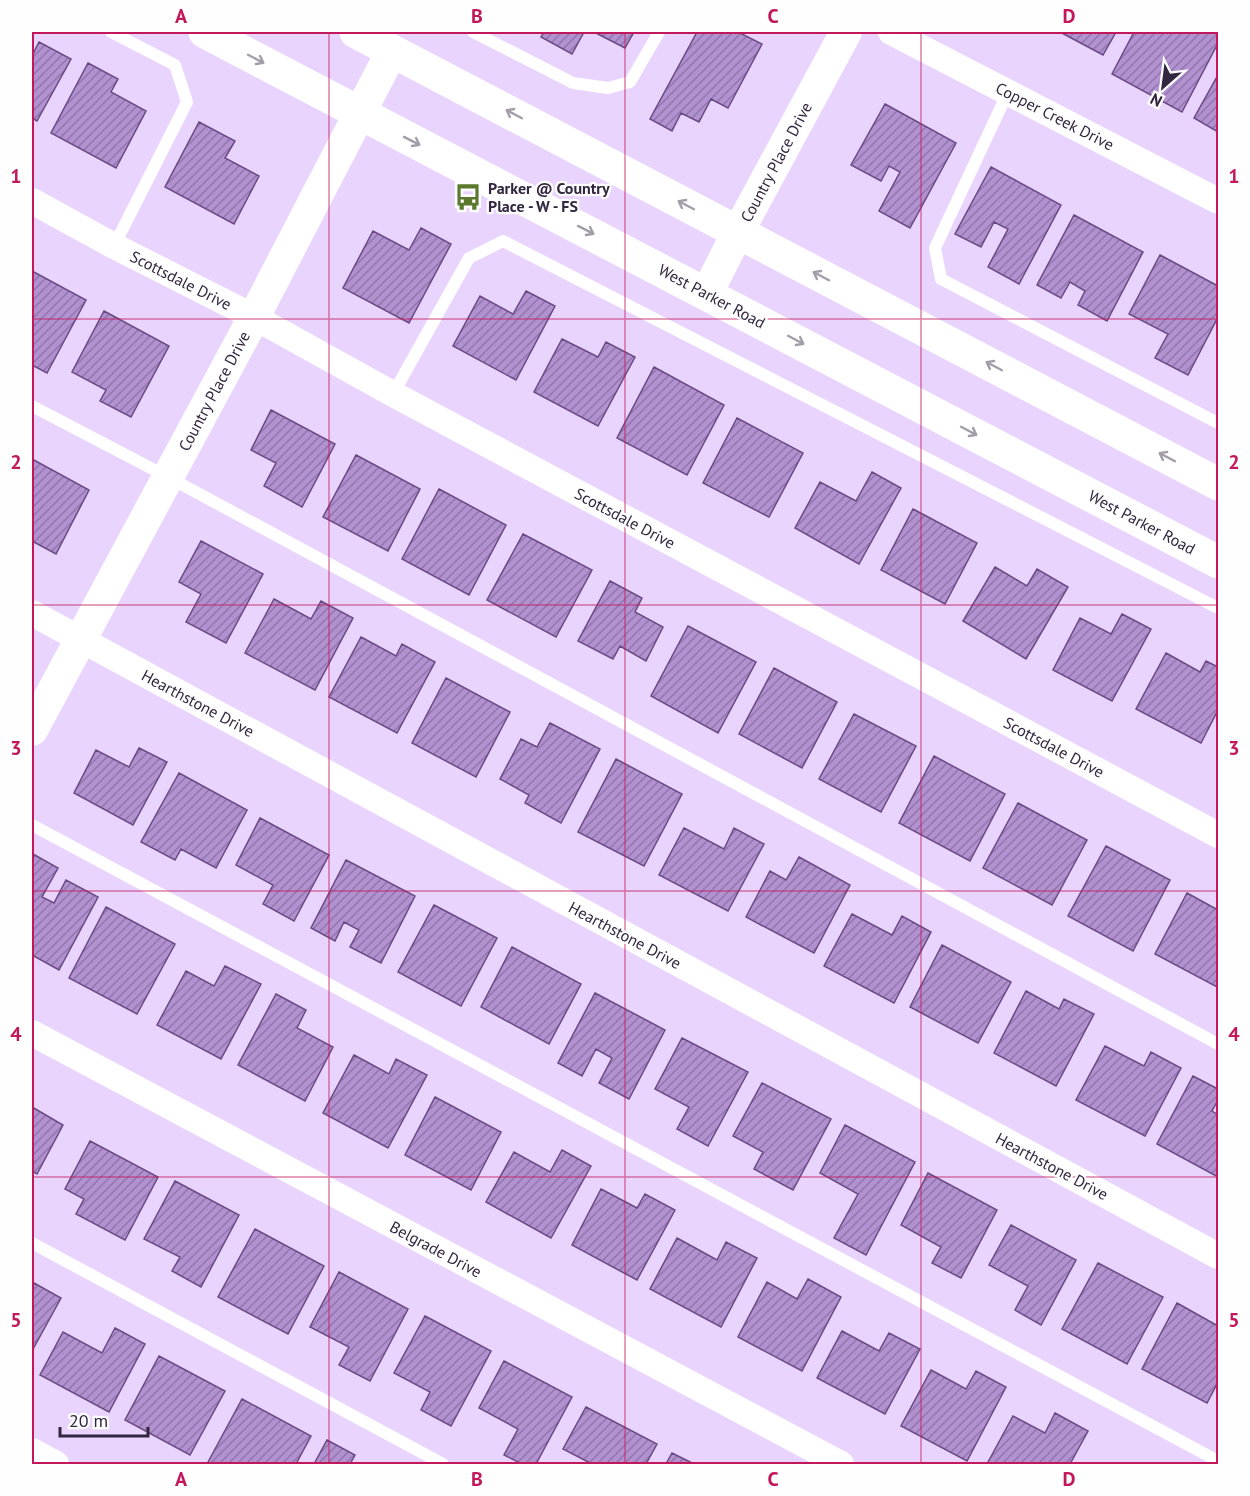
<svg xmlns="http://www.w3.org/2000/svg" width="1250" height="1496" font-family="'PT Sans',sans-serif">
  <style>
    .building { fill: url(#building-hatch); stroke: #6a4a84; stroke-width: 1.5 }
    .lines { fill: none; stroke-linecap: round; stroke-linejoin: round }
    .service { stroke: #fff; stroke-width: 12 }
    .minor { stroke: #fff; stroke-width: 26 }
    .tertiary { stroke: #fff; stroke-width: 32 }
    .secondary { stroke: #fff; stroke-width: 33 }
    .oneway { stroke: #a39da9 }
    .grid { fill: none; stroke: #c2185b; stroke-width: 1.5; stroke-opacity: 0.55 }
    .labels { text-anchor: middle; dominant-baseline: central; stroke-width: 4.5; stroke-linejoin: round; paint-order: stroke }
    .street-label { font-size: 16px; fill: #33263f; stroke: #fefefe }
    .poi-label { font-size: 16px; font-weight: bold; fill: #33263f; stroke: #fefefe; text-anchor: start }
    .neatline { fill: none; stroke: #c2185b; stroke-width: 2 }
    .grid-label { font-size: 20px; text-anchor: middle; font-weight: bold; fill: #c2185b }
  </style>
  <defs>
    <pattern id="building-hatch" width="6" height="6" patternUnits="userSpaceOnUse" patternTransform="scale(1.5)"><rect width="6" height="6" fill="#b291d0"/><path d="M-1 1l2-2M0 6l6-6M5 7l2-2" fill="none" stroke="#9176aa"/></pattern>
  </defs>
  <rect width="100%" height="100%" fill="#e8d4fc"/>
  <path class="building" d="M544 32H584L572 54 541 37Z
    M594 32H634L625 48Z
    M697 32H738L762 44 728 108 711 99 699 122 681 113 672 131 650 119Z
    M1060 32H1116L1103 55Z
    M1134 32H1216L1218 33V43L1182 112 1112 74Z
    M39 42 71 59 37 121 32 118V56Z
    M88 63 118 79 111 92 146 111 116 168 51 133Z
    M1218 75V132L1194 118Z
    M885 104 956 143 910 228 879 211 900 172 889 166 881 181 851 165Z
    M199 122 235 141 225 158 259 176 234 224 165 187Z
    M991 167 1061 205 1019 284 988 267 1008 229 994 222 981 247 955 234Z
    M1074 215 1143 252 1107 321 1078 305 1085 291 1070 282 1061 298 1037 285Z
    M421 228 451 244 409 323 343 288 373 231 409 250Z
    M1160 255 1218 286V317L1188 375 1155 358 1168 334 1129 314Z
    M32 271 86 300 47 373 32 365Z
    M526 291 555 306 516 380 453 346 480 296 513 314Z
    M104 311 169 346 131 417 100 401 106 390 72 372Z
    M562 339 598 357 606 342 635 357 598 426 534 392Z
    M654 367 724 405 687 475 617 438Z
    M271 410 335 444 302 507 264 486 276 463 251 450Z
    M737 418 803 453 769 517 703 483Z
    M356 455 420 489 388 551 323 517Z
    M32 459 89 490 56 554 32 541Z
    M872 472 901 488 859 564 795 528 820 482 856 501Z
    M439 489 506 525 469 595 402 559Z
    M913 509 977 543 945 604 881 570Z
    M523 534 592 570 556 637 487 600Z
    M201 541 263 574 226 643 186 622 201 594 179 582Z
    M995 567 1027 586 1037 569 1068 587 1026 659 963 621Z
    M610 581 642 598 635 612 663 627 646 661 620 646 613 659 578 641Z
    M274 599 311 619 321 601 353 618 315 690 245 653Z
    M1122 614 1151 629 1112 701 1053 670 1080 618 1111 634Z
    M688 626 756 662 718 733 651 696Z
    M361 637 396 656 402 644 435 662 397 733 329 697Z
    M1166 653 1200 672 1206 661 1218 667V710L1201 743 1136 709Z
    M774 668 837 702 802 768 739 734Z
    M446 678 510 712 476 777 412 743Z
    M854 714 916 746 881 812 819 779Z
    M550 723 600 749 561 823 525 803 529 795 500 779 521 739 537 747Z
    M139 748 167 762 133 825 74 793 96 750 129 767Z
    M934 756 1005 794 970 861 899 823Z
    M616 759 682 794 644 866 578 832Z
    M179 773 247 810 216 868 181 849 175 860 141 842Z
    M1018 803 1087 840 1052 905 983 868Z
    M260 818 329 855 294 921 263 904 273 885 236 865Z
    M684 828 724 849 734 828 764 844 728 911 659 875Z
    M1106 846 1170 880 1133 951 1068 916Z
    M33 854 58 868 42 897 54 903 66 880 98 897 59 970 32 955V856Z
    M799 857 850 885 814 953 746 917 770 871 786 880Z
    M346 860 415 896 381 963 350 947 359 930 344 922 335 941 311 928Z
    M1187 893 1218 910V984L1217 987 1155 954Z
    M434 905 497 938 461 1006 398 972Z
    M106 907 175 944 137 1014 69 978Z
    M852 914 892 935 902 916 931 932 894 1003 824 966Z
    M942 945 1011 982 978 1043 910 1007Z
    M512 947 581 984 549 1044 481 1007Z
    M225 966 261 984 221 1059 157 1025 186 971 214 986Z
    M1026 991 1059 1009 1064 999 1094 1014 1056 1086 994 1053Z
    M595 993 665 1030 629 1099 599 1083 612 1058 596 1049 582 1076 558 1063Z
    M276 994 306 1010 297 1028 333 1047 305 1101 238 1065Z
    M682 1038 748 1072 708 1146 677 1129 689 1107 655 1089Z
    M1105 1046 1144 1066 1151 1052 1181 1068 1145 1136 1076 1100Z
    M354 1055 389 1074 396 1059 427 1075 388 1148 323 1113Z
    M1193 1076 1218 1089V1100L1212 1111 1218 1115V1177L1157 1144Z
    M762 1083 831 1119 793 1190 754 1169 763 1152 733 1136Z
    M435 1097 501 1132 471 1190 405 1155Z
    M32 1107 63 1125 37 1174 32 1171Z
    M845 1125 915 1162 866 1255 834 1238 858 1194 820 1173Z
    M90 1141 158 1177 125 1240 76 1214 84 1199 65 1189Z
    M562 1150 591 1166 551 1238 486 1202 514 1152 550 1172Z
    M928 1173 997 1210 961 1278 932 1263 941 1247 901 1225Z
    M175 1181 239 1215 201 1287 172 1271 180 1257 144 1239Z
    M601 1189 637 1208 645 1194 675 1210 637 1280 572 1245Z
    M1011 1225 1076 1260 1041 1325 1015 1310 1028 1286 989 1265Z
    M255 1229 324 1266 288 1334 218 1297Z
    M677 1238 717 1260 726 1242 757 1258 721 1327 650 1289Z
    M1098 1263 1163 1297 1127 1364 1062 1329Z
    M339 1272 408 1309 370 1381 339 1365 349 1347 310 1327Z
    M808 1279 841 1297 802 1371 738 1337 767 1282 797 1299Z
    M34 1283 61 1298 32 1351V1288Z
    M1177 1303 1218 1326V1382L1207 1403 1142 1369Z
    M425 1316 491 1351 451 1426 421 1410 430 1392 394 1373Z
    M115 1328 145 1344 109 1412 40 1375 63 1332 102 1353Z
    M842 1331 879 1351 889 1333 920 1349 885 1414 817 1378Z
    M159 1356 225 1391 190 1455 125 1420Z
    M504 1361 572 1397 536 1464H522L504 1455 518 1429 479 1408Z
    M931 1370 966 1389 976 1371 1006 1387 967 1461 901 1426Z
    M242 1399 311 1436 296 1464H207Z
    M586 1407 657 1444 646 1464H592L563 1449Z
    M1055 1413 1088 1431 1070 1464H987L1013 1416 1045 1433Z
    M327 1440 355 1455 350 1464H314Z
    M672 1453 694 1464H666Z"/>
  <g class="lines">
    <path class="service" d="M111 32 175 65 187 102 114 246
      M473 32 573 83 608 88 630 82 659 32
      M1008 92 935 248 941 279 1218 423
      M393 394 469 258 503 241 1218 608
      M32 406 168 477 1218 1044
      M32 825 1218 1461
      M32 1243 443 1464"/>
    <path class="minor" d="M891 32 1218 201
      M32 201 114 246 254 317 393 394 1218 835
      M32 613 1218 1256
      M32 1033 841 1464
      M32 1451 56 1464"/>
    <path class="tertiary" d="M707 293 738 232 846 32
      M32 730 254 317 392 51"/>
    <path class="secondary" d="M205 32 1218 562
      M356 32 1218 484"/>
  </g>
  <defs><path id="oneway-shaft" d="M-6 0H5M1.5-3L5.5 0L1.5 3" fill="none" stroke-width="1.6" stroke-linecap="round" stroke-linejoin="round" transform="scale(1.5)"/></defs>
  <g class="oneway">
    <use href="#oneway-shaft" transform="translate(256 59) rotate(28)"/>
    <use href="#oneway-shaft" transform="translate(514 114) rotate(-152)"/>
    <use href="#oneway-shaft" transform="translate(412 141) rotate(27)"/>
    <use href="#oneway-shaft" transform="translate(686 205) rotate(-152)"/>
    <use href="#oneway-shaft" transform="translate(586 230) rotate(27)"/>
    <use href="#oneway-shaft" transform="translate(821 276) rotate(-152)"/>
    <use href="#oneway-shaft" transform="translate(796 340) rotate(28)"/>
    <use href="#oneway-shaft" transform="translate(994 366) rotate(-152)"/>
    <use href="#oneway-shaft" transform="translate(969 431) rotate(28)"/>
    <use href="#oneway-shaft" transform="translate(1167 457) rotate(-152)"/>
  </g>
  <path class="grid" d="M329 32V1464M625 32V1464M921 32V1464M32 319H1218M32 605H1218M32 891H1218M32 1177H1218"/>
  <defs>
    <symbol id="bus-bare" viewBox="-9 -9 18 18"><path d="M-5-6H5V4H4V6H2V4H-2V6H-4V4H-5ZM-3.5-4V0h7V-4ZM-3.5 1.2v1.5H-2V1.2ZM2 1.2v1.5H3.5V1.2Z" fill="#5a782e" stroke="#fefefe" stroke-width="2.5" paint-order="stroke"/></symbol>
  </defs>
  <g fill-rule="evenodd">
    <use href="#bus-bare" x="449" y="178" width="38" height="38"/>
  </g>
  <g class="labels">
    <g class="street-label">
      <text transform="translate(1055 116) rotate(27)">Copper Creek Drive</text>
      <text transform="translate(776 162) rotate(-62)">Country Place Drive</text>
      <text transform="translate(181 280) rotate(27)">Scottsdale Drive</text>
      <text transform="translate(712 296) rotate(28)">West Parker Road</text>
      <text transform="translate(214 391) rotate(-62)">Country Place Drive</text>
      <text transform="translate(625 518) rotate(28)">Scottsdale Drive</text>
      <text transform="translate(1142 522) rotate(28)">West Parker Road</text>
      <text transform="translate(198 703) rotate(28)">Hearthstone Drive</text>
      <text transform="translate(1054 747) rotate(28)">Scottsdale Drive</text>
      <text transform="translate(625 935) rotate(28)">Hearthstone Drive</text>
      <text transform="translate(1052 1166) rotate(28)">Hearthstone Drive</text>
      <text transform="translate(436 1249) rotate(28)">Belgrade Drive</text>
    </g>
    <g class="poi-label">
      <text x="488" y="188">Parker @ Country<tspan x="488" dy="18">Place - W - FS</tspan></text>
    </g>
  </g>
  <rect width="1250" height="1496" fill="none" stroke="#fefefe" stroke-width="66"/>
  <g transform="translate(1163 87) rotate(208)" stroke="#fefefe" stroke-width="4.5" paint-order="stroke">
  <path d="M0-4.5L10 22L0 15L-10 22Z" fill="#33263f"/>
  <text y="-9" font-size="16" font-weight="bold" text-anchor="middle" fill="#33263f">N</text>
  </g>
  <path d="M60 1427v9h88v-9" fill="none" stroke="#33263f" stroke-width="3"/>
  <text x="69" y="1427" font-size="18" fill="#33263f" stroke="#fefefe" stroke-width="4.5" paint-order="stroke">20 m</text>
  <rect x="33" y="33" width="1184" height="1430" class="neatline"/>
  <g class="grid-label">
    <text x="181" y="23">A</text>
    <text x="477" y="23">B</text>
    <text x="773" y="23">C</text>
    <text x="1069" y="23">D</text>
    <text x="16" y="183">1</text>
    <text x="1234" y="183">1</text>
    <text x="16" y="469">2</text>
    <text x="1234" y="469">2</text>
    <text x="16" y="755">3</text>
    <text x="1234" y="755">3</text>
    <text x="16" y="1041">4</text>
    <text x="1234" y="1041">4</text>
    <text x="16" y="1327">5</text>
    <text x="1234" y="1327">5</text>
    <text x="181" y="1486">A</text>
    <text x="477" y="1486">B</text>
    <text x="773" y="1486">C</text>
    <text x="1069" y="1486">D</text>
  </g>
</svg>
